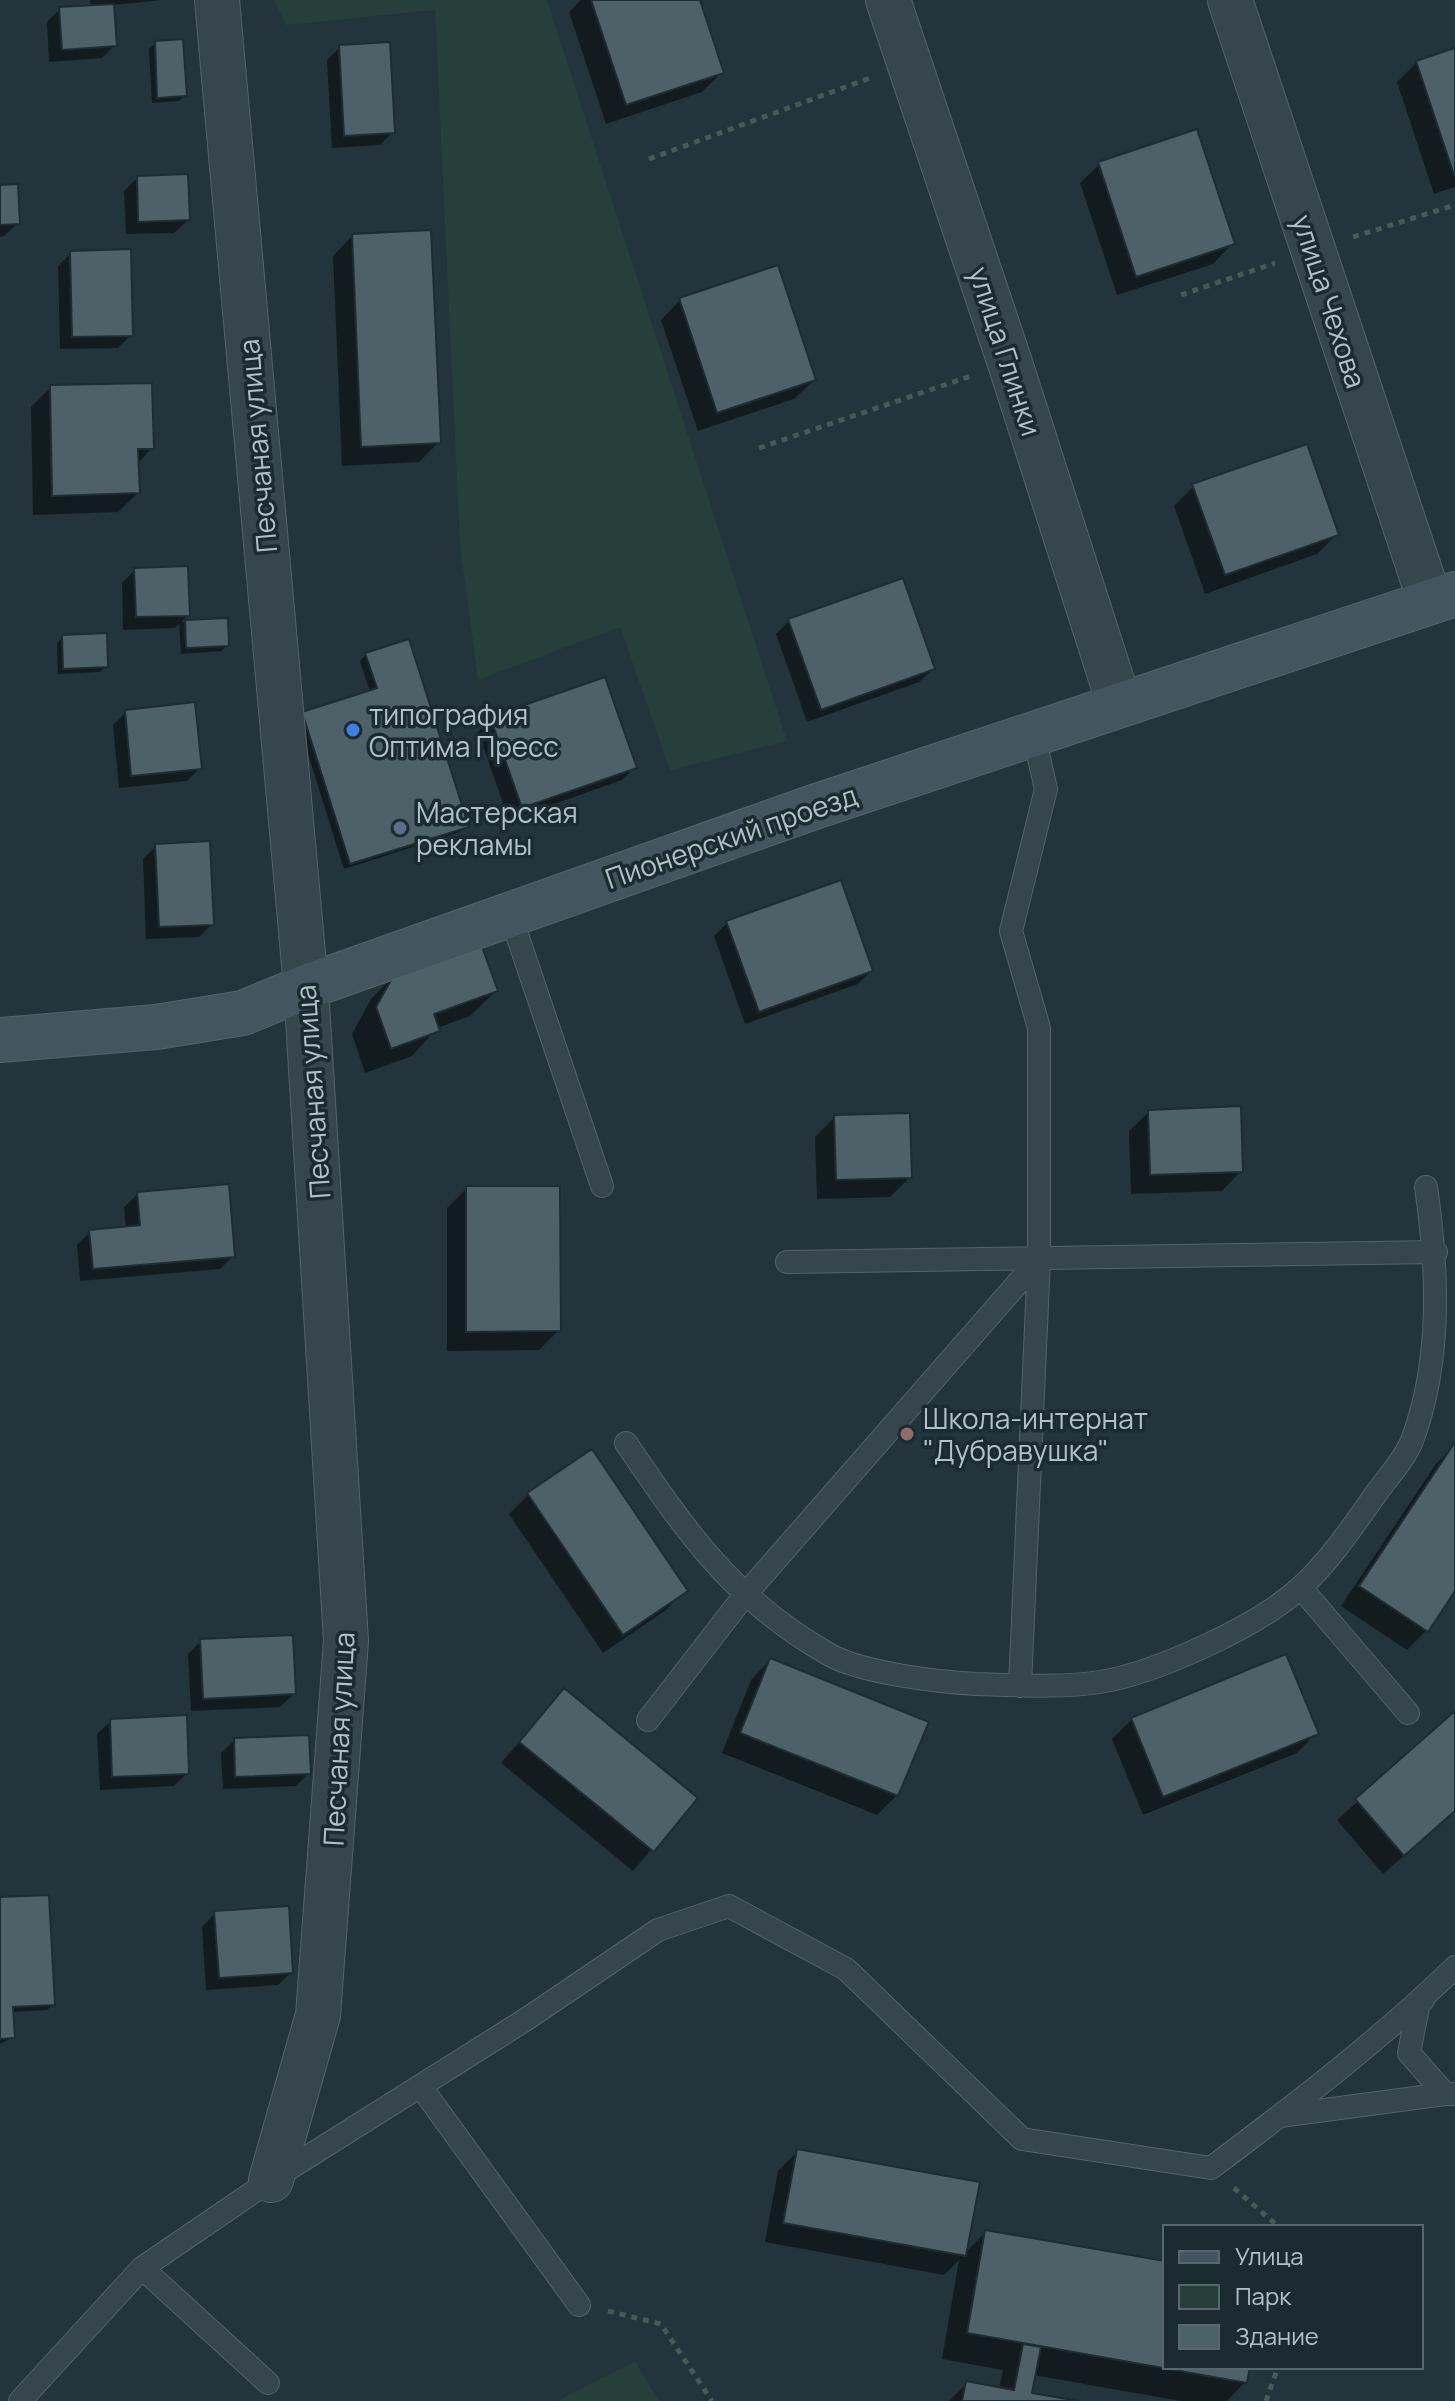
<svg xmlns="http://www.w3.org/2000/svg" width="1455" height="2401" font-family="Manrope,sans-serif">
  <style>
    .green { fill: #263f3a }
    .shadow { fill: #0007 }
    .building { fill: #4e6169; stroke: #1e2c33; stroke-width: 2 }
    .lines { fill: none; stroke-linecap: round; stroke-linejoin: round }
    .lane-casing { stroke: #55636a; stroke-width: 24 }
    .street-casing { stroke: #55636a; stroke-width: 46 }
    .secondary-casing { stroke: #55636a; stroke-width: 46 }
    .path { stroke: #455b58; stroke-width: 5; stroke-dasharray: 6 6; stroke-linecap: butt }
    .lane { stroke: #37454c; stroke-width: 22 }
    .street { stroke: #37454c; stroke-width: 44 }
    .secondary { stroke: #45555f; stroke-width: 44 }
    .shop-dot { fill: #3f7fe0; stroke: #1c2a31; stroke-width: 3 }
    .service-dot { fill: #5c6f8a; stroke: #1c2a31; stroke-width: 3 }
    .education-dot { fill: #8d6e63; stroke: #1c2a31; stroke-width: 3 }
    .labels { text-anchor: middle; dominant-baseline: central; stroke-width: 7; stroke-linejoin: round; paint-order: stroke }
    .street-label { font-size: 28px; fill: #b2c0c7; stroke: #1c2a31 }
    .poi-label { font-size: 28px; fill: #b2c0c7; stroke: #1c2a31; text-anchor: start }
  </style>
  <rect width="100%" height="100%" fill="#23343c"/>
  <path class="green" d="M274 0H547L787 741 670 770 620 627 478 680 460 545 435 10 286 25Z
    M635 2361 659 2401H557Z"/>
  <path class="shadow" d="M90 0H162L113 5 115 45 102 58 49 62 47 22 60 9 91 7Z
    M581 0H698L722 72 702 92 606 124 569 12Z
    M156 42 185 95 179 101 152 103 149 49Z
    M340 47 393 132 380 145 332 148 327 60Z
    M1455 50V187L1434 194 1397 82 1417 62Z
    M1100 164 1232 244 1213 264 1117 295 1080 183Z
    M137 178 188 220 174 233 126 234 124 191Z
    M0 187 18 223 4 236 0 237Z
    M352 236 439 442 419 462 342 466 333 256Z
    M71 253 131 335 118 348 60 349 58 266Z
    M680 300 814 380 794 399 698 431 661 320Z
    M51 387 152 448 137 464 138 493 118 512 33 515 31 407Z
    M1194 486 1337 534 1317 554 1205 594 1174 506Z
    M135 570 188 615 181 622 226 620 227 645 221 651 181 654 179 624 175 628 123 630 122 583Z
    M789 621 933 669 919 682 807 722 776 634Z
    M63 637 106 666 100 672 58 674 57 643Z
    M366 655 466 826 460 832 344 869 297 719 370 692 360 661Z
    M126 712 200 768 187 781 119 788 113 725Z
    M491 719 635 767 622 780 509 820 478 732Z
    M156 846 212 924 199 937 146 939 143 859Z
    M727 923 871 971 858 984 745 1024 714 936Z
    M397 973 496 991 470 1016 437 1028 412 1056 365 1073 352 1034 371 999Z
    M1149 1112 1241 1171 1222 1191 1131 1194 1129 1131Z
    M835 1117 910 1177 890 1197 817 1199 815 1137Z
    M467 1188 559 1330 539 1350 447 1351V1208Z
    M138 1194 233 1256 220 1269 80 1281 77 1245 90 1232 126 1228 124 1207Z
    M1455 1445V1588L1426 1631 1407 1650 1341 1606 1436 1464Z
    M529 1494 685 1590 666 1610 603 1653 509 1514Z
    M201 1641 294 1694 280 1707 191 1711 188 1654Z
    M770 1660 897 1795 877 1815 722 1753 751 1680Z
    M564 1690 695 1798 633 1871 501 1763Z
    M1455 1714V1811L1383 1874 1337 1820Z
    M1132 1719 1316 1733 1297 1753 1143 1815 1112 1739Z
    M111 1721 187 1773 174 1786 100 1790 97 1734Z
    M235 1740 309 1773 296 1786 223 1789 221 1753Z
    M0 1899 53 2004 47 2010 11 2012 12 2038 0 2044Z
    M215 1913 291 1972 278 1985 206 1990 202 1927Z
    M798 2151 965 2253 986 2232 1165 2263V2367H1248L1245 2382 1227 2401H1181L1033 2375 1030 2395 1066 2401H949L967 2383 999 2389 1003 2370 942 2359 959 2260 944 2275 765 2242 778 2171Z"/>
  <path class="building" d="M591 0H700L724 73 626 105Z
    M114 4 117 46 62 50 59 7Z
    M183 39 187 96 157 98 155 41Z
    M390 42 395 133 344 136 339 45Z
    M1455 48V175H1454L1416 61Z
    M1197 129 1235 244 1136 277 1098 162Z
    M188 174 190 220 138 222 137 176Z
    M18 184 20 224 0 225V185Z
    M431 230 441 443 361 447 352 234Z
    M131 249 133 336 72 337 70 251Z
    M778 265 816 380 717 413 679 298Z
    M152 383 154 449H138L140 493 52 496 50 385Z
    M1307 444 1339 535 1225 575 1192 484Z
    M188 566 190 616 136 617 134 568Z
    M903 578 935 669 821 710 788 619Z
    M228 618 229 646 186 648 185 620Z
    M107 633 108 667 63 669 62 635Z
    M409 639 469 827 350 864 302 712 377 688 365 653Z
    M605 677 637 768 522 808 490 717Z
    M195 702 202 769 131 776 125 710Z
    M210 841 214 925 159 927 155 844Z
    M841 880 873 971 759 1012 726 921Z
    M480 941 498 991 434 1014 440 1031 391 1049 376 1007 396 971Z
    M1241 1106 1243 1172 1150 1175 1148 1110Z
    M910 1113 912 1178 836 1180 834 1115Z
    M229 1184 235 1257 93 1269 89 1230 140 1225 137 1192Z
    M466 1186H560L561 1331 466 1332Z
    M1455 1442V1591L1428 1632 1359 1586Z
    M592 1449 688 1591 623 1635 527 1493Z
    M293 1635 296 1694 203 1699 200 1639Z
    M1286 1654 1319 1734 1163 1797 1131 1718Z
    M770 1658 929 1722 898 1796 740 1733Z
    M564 1688 698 1798 654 1852 519 1742Z
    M1455 1711V1811L1404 1856 1355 1799Z
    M187 1715 189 1774 112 1777 110 1719Z
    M309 1735 311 1774 235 1777 234 1738Z
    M49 1895 55 2005 13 2007 15 2038 0 2039V1897Z
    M289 1906 293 1973 219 1978 214 1911Z
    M797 2149 980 2182 966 2256 783 2223Z
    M985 2230 1165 2261V2367H1250L1247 2383 967 2333Z
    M1023 2344 1041 2347 1032 2393 1078 2401H962L966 2381 1014 2390Z"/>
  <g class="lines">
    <defs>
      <path id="lane" d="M510 914 602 1186
        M787 1262 1436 1252
        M626 1443C687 1533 733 1600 830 1655 863 1673 938 1682 976 1684 1016 1685 1060 1688 1100 1682 1156 1673 1259 1626 1301 1587 1329 1562 1353 1526 1375 1495 1387 1478 1406 1458 1413 1438 1442 1358 1438 1270 1426 1187
        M1301 1588 1408 1713
        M1020 1686 1039 1259
        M648 1720 744 1596 1039 1259V1028L1011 931 1046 789 1033 732
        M1423 2000 1419 2002 1409 2053 1445 2094H1455
        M421 2087 579 2305
        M1280 2116 1445 2094
        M142 2268 268 2383
        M20 2401 142 2268 271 2180 525 2020 658 1930 729 1906 846 1969 1022 2139 1211 2168C1295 2105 1380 2040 1455 1967"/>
      <path id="street" d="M217 0 306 987 346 1641 318 2015 271 2180
        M888 0 1010 363 1119 703
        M1230 0 1430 601"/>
      <path id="secondary" d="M0 1040 156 1027 243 1013 306 987 814 807 1455 594"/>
    </defs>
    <use href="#lane" class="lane-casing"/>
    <use href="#street" class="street-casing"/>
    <use href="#secondary" class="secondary-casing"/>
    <path class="path" d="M649 159 870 78
      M1353 237 1455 205
      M1181 295 1275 263
      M759 448 971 376
      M1234 2188 1279 2227
      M608 2311 661 2324 712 2401
      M1266 2401 1278 2367"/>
    <use href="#lane" class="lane"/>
    <use href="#street" class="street"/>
    <use href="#secondary" class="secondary"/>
  </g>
  <circle class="shop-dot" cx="353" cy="730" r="8"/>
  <circle class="service-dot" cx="400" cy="828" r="8"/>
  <circle class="education-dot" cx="907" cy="1434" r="8"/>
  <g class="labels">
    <g class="street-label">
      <text transform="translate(1330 301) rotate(72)">улица Чехова</text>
      <text transform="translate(1006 351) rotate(72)">улица Глинки</text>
      <text transform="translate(257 446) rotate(-95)">Песчаная улица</text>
      <text transform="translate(731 836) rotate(-19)">Пионерский проезд</text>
      <text transform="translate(312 1092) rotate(-94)">Песчаная улица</text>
      <text transform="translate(338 1739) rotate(-87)">Песчаная улица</text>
    </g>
    <g class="poi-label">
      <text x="369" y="714">типография<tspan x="369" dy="32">Оптима Пресс</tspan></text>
      <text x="416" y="812">Мастерская<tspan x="416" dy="32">рекламы</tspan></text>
      <text x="923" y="1418">Школа-интернат<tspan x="923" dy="32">"Дубравушка"</tspan></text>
    </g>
  </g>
  <rect x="1163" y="2225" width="260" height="144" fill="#1c2a31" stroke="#58666d" stroke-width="2"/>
  <rect x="1179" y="2251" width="40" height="12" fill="#45555f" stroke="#58666d" stroke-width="2"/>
  <text x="1235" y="2265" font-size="24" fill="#b2c0c7">Улица</text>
  <rect x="1179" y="2285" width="40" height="24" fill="#263f3a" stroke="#58666d" stroke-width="2"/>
  <text x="1235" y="2305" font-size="24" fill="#b2c0c7">Парк</text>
  <rect x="1179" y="2325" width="40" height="24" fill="#4e6169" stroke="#58666d" stroke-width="2"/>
  <text x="1235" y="2345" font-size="24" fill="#b2c0c7">Здание</text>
</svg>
